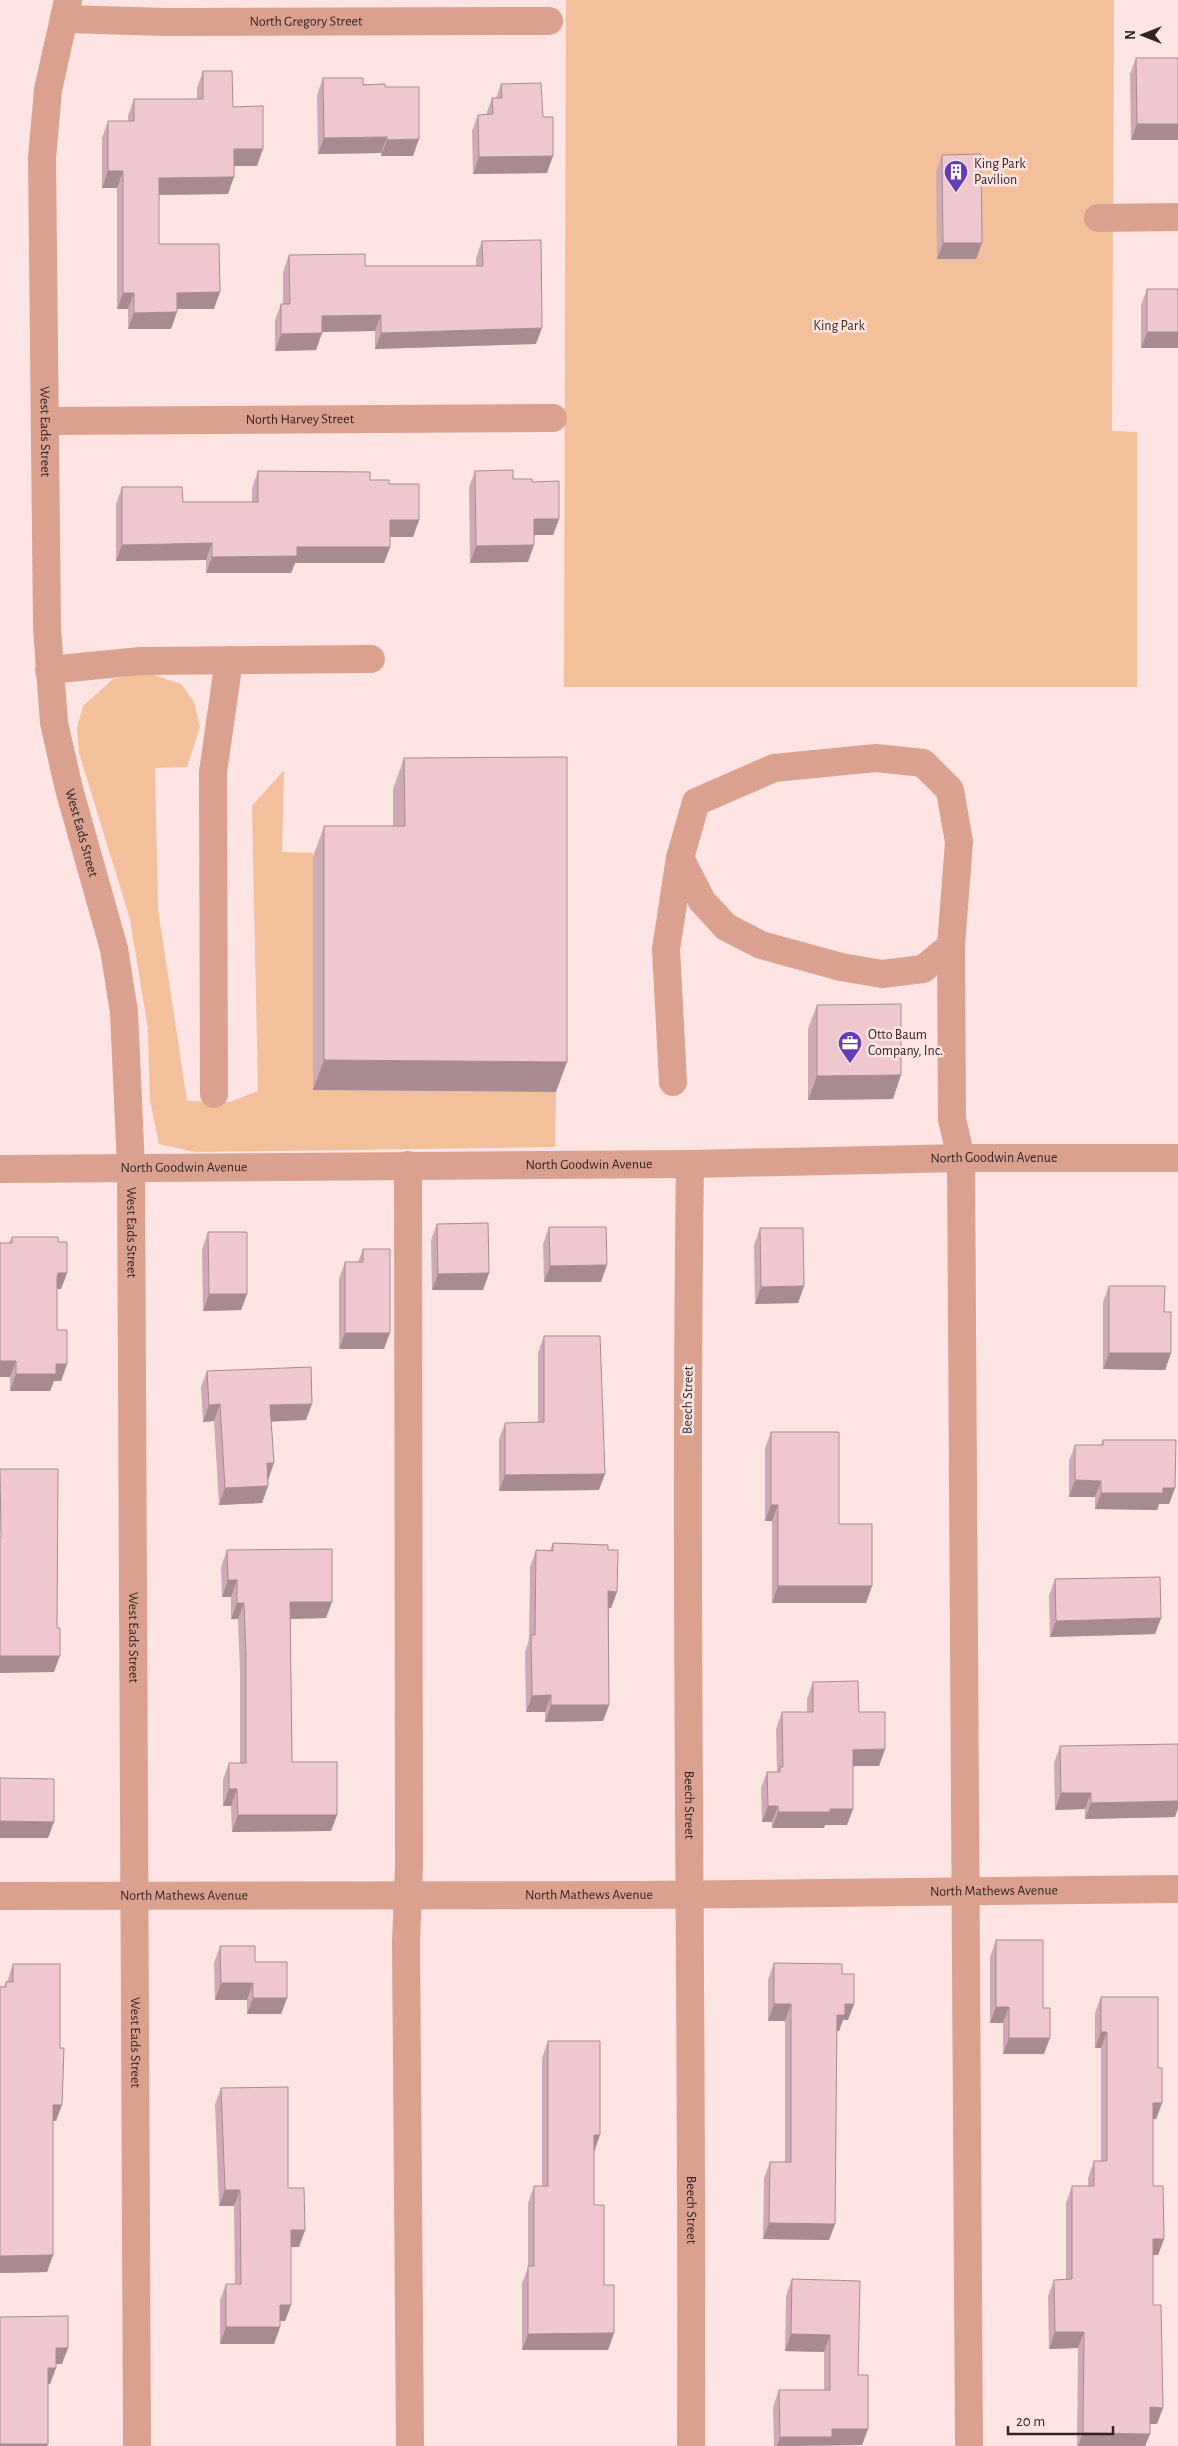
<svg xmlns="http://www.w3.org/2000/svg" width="1178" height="2446" font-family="'Alegreya Sans',sans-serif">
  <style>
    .green { fill: #f2c09a }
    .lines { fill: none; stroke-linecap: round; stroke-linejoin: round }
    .minor { stroke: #daa28e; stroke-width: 28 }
    .wall { fill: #ceabb2 }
    .shaded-wall { fill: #a78b91 }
    .building { fill: #efc7cf; stroke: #a78b91 }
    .labels { text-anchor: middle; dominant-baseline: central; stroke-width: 5; stroke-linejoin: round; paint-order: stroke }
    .street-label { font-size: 14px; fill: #322322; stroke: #fee5e4 }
    .poi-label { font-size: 14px; fill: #322322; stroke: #fee5e4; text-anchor: start }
    .park-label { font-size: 14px; fill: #442a13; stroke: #fee5e4 }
  </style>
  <rect width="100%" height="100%" fill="#fee5e4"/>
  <path class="green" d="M566 0H1114L1112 431 1137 432V687H564Z
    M147 673 181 684 194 702 200 727 187 767 155 768 158 909 187 1101 230 1102 258 1091 252 806 284 770 282 852 313 853V1090L556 1092 555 1147 195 1152 159 1144 150 1100 148 1029 130 919 79 753 77 728 83 706 113 679Z"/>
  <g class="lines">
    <g class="minor">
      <path id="s1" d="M68 0 48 90 42 158 47 628 54 723 69 789 114 949 124 1012 131 1167 137 2446"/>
      <path id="s2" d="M65 19 166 22 549 21"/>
      <path d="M1098 218 1178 217"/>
      <path id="s3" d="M46 421 553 418"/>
      <path d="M49 670 141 661 371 659"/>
      <path d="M680 858 702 901 726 927 761 945 841 967 882 974 923 969 951 946"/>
      <path d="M673 1082 666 949 680 858 696 802 774 768 876 758 923 763 950 790 959 842 951 946 952 1119 961 1158 969 2446"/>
      <path d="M214 1094 213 772 229 660"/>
      <path id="s4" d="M690 1164C684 1591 693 2019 691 2446"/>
      <path d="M408 1165 409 1867 406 1942 410 2446"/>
      <path id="s5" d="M0 1169 690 1164 961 1158H1178"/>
      <path id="s6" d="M0 1896 641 1895 1178 1889"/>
    </g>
  </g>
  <path class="wall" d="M1136 58 1178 140H1131L1130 74Z
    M203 71 233 107 257 166H234L228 194 159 195V244L214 309H177L171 329H128V309H117V188H102V138L108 121H128V116L134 99H197V88Z
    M323 78 385 87 413 156H381V153L318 154 317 95Z
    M501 84 547 173 473 174 472 131 478 115H486L492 98H496Z
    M942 155 982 243 976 259H937L936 171Z
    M482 241 536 344 375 349V331L322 332 316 350 275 351V320L281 304H283V272L289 255 365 266H476V258Z
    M1147 289H1178V348H1141V305Z
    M258 471 370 480 389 484 419 520 413 537H390V547L384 563H295L291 573H206V560L116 561V504L122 487 183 502H252V488Z
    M475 471 513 479 532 482 559 519 553 535H534L528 562 470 563 469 487Z
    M404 758 556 1092 313 1090V857L324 826H393V789Z
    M817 1005 893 1099 808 1100V1029Z
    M437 1224 489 1273 483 1290H432L431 1240Z
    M549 1227 601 1282H544L543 1244Z
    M760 1228 804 1286 798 1303 755 1304 754 1245Z
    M208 1232 247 1294 241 1310 203 1311 202 1249Z
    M12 1237 58 1242 67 1273 61 1289H57V1330L67 1364 61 1381H54L50 1391H10V1377H0L9 1243Z
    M363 1249 384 1349H339V1279L345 1262H358Z
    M1109 1286 1164 1312 1171 1353 1165 1370 1103 1369V1302Z
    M544 1336 599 1490 499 1491V1439L505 1423 538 1422V1353Z
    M207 1371 306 1420 271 1421 268 1480V1486L262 1503 219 1505 214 1421 203 1422 201 1387Z
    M771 1432 839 1524 872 1586 866 1603H772V1521H765V1448Z
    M1103 1440 1175 1488 1169 1504H1159L1157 1510 1095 1509V1497H1069V1461L1075 1445H1101Z
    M553 1543 608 1550 617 1592 611 1608H609V1705L603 1721 545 1722V1712H526L525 1652 529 1640 530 1567 536 1550H550Z
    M227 1550 326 1618 290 1619 292 1762 337 1815 331 1831 232 1832 231 1806H223V1779L229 1763H240V1673L238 1619H231V1597H222L221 1567Z
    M1055 1579 1161 1618 1155 1634 1050 1637 1049 1596Z
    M813 1682 859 1712 885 1749 879 1766H853V1809L847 1825H825L824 1828H772V1822H762L761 1788 767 1772H777L776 1729 782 1712H807V1699Z
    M1178 1744V1808L1175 1817 1085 1819V1809L1055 1810 1054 1763 1060 1746Z
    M996 1940 1043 2008 1044 2054H1003V2023H990V1957Z
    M220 1946 255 1962 287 1998 281 2014H247V2000H215L214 1963Z
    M774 1963 842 1974 854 2004 848 2020H843L839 2031H836L835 2224 829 2240 763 2239 764 2178 770 2162H785V2021H768V1980Z
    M13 1964 56 2121H53V2255L47 2272 0 2273V1987H4L6 1982H7Z
    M1101 1997 1158 2068 1162 2103 1156 2119H1153V2186L1164 2239 1158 2255H1153V2305L1157 2424H1150V2434L1145 2446H1077L1078 2348 1049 2349 1048 2296 1054 2280H1066V2203L1072 2186H1088V2178L1094 2161H1101V2048H1095V2013Z
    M548 2041 594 2152V2205L604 2285 614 2333 608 2350H522V2283L528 2268V2203L534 2186H542V2058Z
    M221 2088 288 2188 305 2230 299 2247H291V2305L285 2321H280V2327L274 2344H220V2300L226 2284H235L234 2206H219L215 2104Z
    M792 2279 858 2375 868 2429 862 2445 774 2446 773 2407 779 2390H824V2352L785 2351 786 2296Z"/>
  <path class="shaded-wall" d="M1137 124H1178V140H1131Z
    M387 137 381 153 318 154 324 138Z
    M419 139 413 156H381L387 140Z
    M234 149H263L257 166H228Z
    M553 156 547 173 473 174 479 157Z
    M108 171H123L117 188H102Z
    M234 177 228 194 153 195 159 178Z
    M943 243H982L976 259H937Z
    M220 292 214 309H171L177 293Z
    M123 293H134L128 309H117Z
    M177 312 171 329H128L134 313Z
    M381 315 375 331 316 332 322 316Z
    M542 328 536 344 375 349 381 333Z
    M1147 332H1178V348H1141Z
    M322 333 316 350 275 351 281 334Z
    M534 519H559L553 535H528Z
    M390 520H419L413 537H384Z
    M212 543 206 560 116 561 122 545Z
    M534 545 528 562 470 563 476 546Z
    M297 547H390L384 563H295L291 573H206L212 557Z
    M324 1060 567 1062 556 1092 313 1090Z
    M901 1075 893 1099 808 1100 817 1076Z
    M607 1265 601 1282H544L550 1266Z
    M58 1273H67L61 1289H52Z
    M489 1273 483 1290H432L438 1274Z
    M804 1286 798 1303 755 1304 761 1287Z
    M209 1294H247L241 1310 203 1311Z
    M345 1333H390L384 1349H339Z
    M1109 1353H1171L1165 1370 1103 1369Z
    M0 1361H16L10 1377H0Z
    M56 1364H67L61 1381H54L50 1391H10L16 1374Z
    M220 1404 214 1421 203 1422 209 1405Z
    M312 1404 306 1420 264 1422 270 1405Z
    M267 1463H274L268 1480Z
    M605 1474 599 1490 499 1491 505 1475Z
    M1075 1480 1101 1481 1095 1497H1069Z
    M268 1486 262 1503 219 1505 225 1488Z
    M1163 1488H1175L1169 1504H1159L1157 1510 1095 1509 1101 1493Z
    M771 1505H778L772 1521H765Z
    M228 1580H237L231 1597H222Z
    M778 1586H872L866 1603H772Z
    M608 1591 617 1592 611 1608H602Z
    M290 1602H332L326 1618 284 1619Z
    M237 1603H244L238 1619H231Z
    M1161 1618 1155 1634 1050 1637 1056 1621Z
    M0 1656H60L54 1672 0 1673Z
    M551 1695 545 1712H526L532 1696Z
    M551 1705H609L603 1721 545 1722Z
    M885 1749 879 1766H847L853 1750Z
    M229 1789H237L231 1806H223Z
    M1061 1793H1091L1085 1809 1055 1810Z
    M1178 1801V1808L1175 1817 1085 1819 1091 1803Z
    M768 1806H778L772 1822H762Z
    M830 1809H853L847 1825H825L824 1828H772L778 1812Z
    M238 1815H337L331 1831 232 1832Z
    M0 1821 54 1822 48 1838H0Z
    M221 1983H253L247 2000H215Z
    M253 1998H287L281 2014H247Z
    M774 2004H791L785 2021H768Z
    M845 2004H854L848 2020H843L839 2031H831L837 2015Z
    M996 2007H1009L1003 2023H990Z
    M1101 2032H1107L1101 2048H1095Z
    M1009 2038H1050L1044 2054H1003Z
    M1153 2103H1162L1156 2119H1147Z
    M53 2105H62L56 2121H47Z
    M594 2135H600L594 2152Z
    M225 2190H240L234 2206H219Z
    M769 2223 835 2224 829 2240 763 2239Z
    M291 2230H305L299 2247H285Z
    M1153 2239H1164L1158 2255H1147Z
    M53 2255 47 2272 0 2273V2256Z
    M280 2305H291L285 2321H274Z
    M226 2327H280L274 2344H220Z
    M1055 2332H1084L1078 2348 1049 2349Z
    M614 2333 608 2350H522L528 2334Z
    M791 2334 830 2335 824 2352 785 2351Z
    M56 2348H68L62 2364H50Z
    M48 2368H56L50 2384H42Z
    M1150 2407 1163 2408 1157 2424H1144Z
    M832 2429H868L862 2445 777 2446 780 2437Z
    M1083 2433 1150 2434 1145 2446H1078Z
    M0 2444H48L47 2446H0Z"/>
  <path class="building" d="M1136 58H1178V124H1137Z
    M203 71H232L233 107 263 106V149H234V177L159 178V244H219L220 292 177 293V312L134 313V293H123V171H108V121H134V99H203Z
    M323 78H363V85L385 84V87H419V139L387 140V137L324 138Z
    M541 83 543 117H553V156L479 157 478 115 493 114 492 98H502L501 84Z
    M981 154 982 243H943L942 155Z
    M541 240 542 328 381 333V315L322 316V333L281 334V304H290L289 255 365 254V266H483L482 241Z
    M1147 289H1178V332H1147Z
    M513 470V479H532V482L559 481V519H534V545L476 546 475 471Z
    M258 471 370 472V480H389V484H419V520H390V547H297V556L212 557V543L122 545V487H182L183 502H258Z
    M567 757V1062L324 1060V826H405L404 758Z
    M901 1004V1075L817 1076V1005Z
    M488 1223 489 1273 438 1274 437 1224Z
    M549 1227H606L607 1265 550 1266Z
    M760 1228H803L804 1286 761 1287Z
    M208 1232H247V1294H209Z
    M12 1237H58V1242H67V1273H58L57 1277V1330H67V1364H56V1374H16V1361H0V1243H12Z
    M363 1249H390V1333H345V1262H363Z
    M1109 1286H1165L1164 1312H1171V1353H1109Z
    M544 1336H600L605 1474 505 1475V1423L544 1422Z
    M311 1367 312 1404 270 1405 274 1463H267L268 1486 225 1488 220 1404 209 1405 207 1371Z
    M771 1432H839V1524H872V1586H778V1505H771Z
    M1103 1440H1176L1175 1488H1163V1493H1101V1481L1075 1480V1445H1103Z
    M0 1469H58L57 1628H60V1656H0V1537H1Z
    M553 1543 608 1545V1550H618L617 1592 608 1591 609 1705H551V1695L532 1696 531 1635H535L536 1550 553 1551Z
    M332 1549V1602H290L292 1762H337V1815H238L237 1789H229V1763H246V1656L244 1603H237V1580H228L227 1550Z
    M1160 1577 1161 1618 1056 1621 1055 1579Z
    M858 1681 859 1712H885V1749L853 1750V1809H830V1812H778V1806H768L767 1772H780V1767H783L782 1712H813V1682Z
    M1178 1744V1801L1091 1803V1793H1061L1060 1746Z
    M0 1778 54 1779V1822L0 1821Z
    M996 1940H1043V2008H1050V2038H1009V2007H996Z
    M220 1946H255V1962H287V1998H253V1983H221Z
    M774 1963 842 1964V1974H854V2004H845V2015H837L835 2224 769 2223 770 2162H791V2004H774Z
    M13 1964H60V2048H64L62 2105H53V2255L0 2256V1987H6V1982H13Z
    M1101 1997H1158V2068H1162V2103H1153V2186H1163L1164 2239H1153V2305H1161L1163 2408 1150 2407V2434L1083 2433 1084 2332H1055L1054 2280 1072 2279V2186H1094V2161H1107V2032H1101Z
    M548 2041H600V2135H594V2205H604V2285H614V2333L528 2334V2266H534V2186H548Z
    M288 2087V2188H304L305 2230H291V2305H280V2327H226V2284H241L240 2190H225L221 2088Z
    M792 2279 860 2281 858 2375H868V2429H832V2437H780L779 2390H830V2335L791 2334Z
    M68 2316V2348H56V2368H48V2444H0V2317Z"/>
  <defs>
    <symbol id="building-pin" viewBox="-11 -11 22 30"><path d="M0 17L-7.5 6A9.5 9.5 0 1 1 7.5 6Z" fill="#633db5" stroke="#fee5e4"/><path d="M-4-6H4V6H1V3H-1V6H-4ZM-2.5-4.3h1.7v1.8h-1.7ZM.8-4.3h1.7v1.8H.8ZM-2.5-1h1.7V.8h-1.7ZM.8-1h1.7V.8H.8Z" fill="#fff"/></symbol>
    <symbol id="office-pin" viewBox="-11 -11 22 30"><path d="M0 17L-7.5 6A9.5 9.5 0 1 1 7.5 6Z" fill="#633db5" stroke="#fee5e4"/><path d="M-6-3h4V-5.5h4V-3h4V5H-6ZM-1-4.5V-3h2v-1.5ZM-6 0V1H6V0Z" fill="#fff"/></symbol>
  </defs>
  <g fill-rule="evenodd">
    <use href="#building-pin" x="942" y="158" width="28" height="38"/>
    <use href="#office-pin" x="836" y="1029" width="28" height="38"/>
  </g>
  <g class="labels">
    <g class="street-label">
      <text stroke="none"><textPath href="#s2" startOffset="241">North Gregory Street</textPath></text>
      <text stroke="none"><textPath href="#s3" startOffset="254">North Harvey Street</textPath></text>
      <text stroke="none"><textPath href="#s1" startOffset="434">West Eads Street</textPath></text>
      <text stroke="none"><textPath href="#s1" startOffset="839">West Eads Street</textPath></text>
      <text stroke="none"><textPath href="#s5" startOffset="994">North Goodwin Avenue</textPath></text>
      <text stroke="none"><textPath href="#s5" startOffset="589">North Goodwin Avenue</textPath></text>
      <text stroke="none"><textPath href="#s5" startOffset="184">North Goodwin Avenue</textPath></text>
      <text stroke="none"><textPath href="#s1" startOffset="1244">West Eads Street</textPath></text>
      <text transform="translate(688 1400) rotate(-89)">Beech Street</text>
      <text stroke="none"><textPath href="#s1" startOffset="1649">West Eads Street</textPath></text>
      <text stroke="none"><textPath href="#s4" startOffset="641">Beech Street</textPath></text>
      <text stroke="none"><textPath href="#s6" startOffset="994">North Mathews Avenue</textPath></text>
      <text stroke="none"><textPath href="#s6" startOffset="589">North Mathews Avenue</textPath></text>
      <text stroke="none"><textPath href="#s6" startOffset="184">North Mathews Avenue</textPath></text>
      <text stroke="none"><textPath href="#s1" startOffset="2054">West Eads Street</textPath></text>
      <text stroke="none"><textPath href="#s4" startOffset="1046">Beech Street</textPath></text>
    </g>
    <g class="poi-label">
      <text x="974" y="164">King Park<tspan x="974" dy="16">Pavilion</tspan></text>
      <text x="868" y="1035">Otto Baum<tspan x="868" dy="16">Company, Inc.</tspan></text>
    </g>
    <g class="park-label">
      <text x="839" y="326">King Park</text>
    </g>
  </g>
  <g transform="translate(1143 35) rotate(270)" stroke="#fee5e4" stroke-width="4" paint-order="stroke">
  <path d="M0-4L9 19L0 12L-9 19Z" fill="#322322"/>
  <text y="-8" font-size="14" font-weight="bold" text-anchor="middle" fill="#322322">N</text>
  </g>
  <path d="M1008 2426v8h105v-8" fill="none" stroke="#322322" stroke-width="2.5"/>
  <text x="1016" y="2426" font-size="15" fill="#322322" stroke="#fee5e4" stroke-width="4" paint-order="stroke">20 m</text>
</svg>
